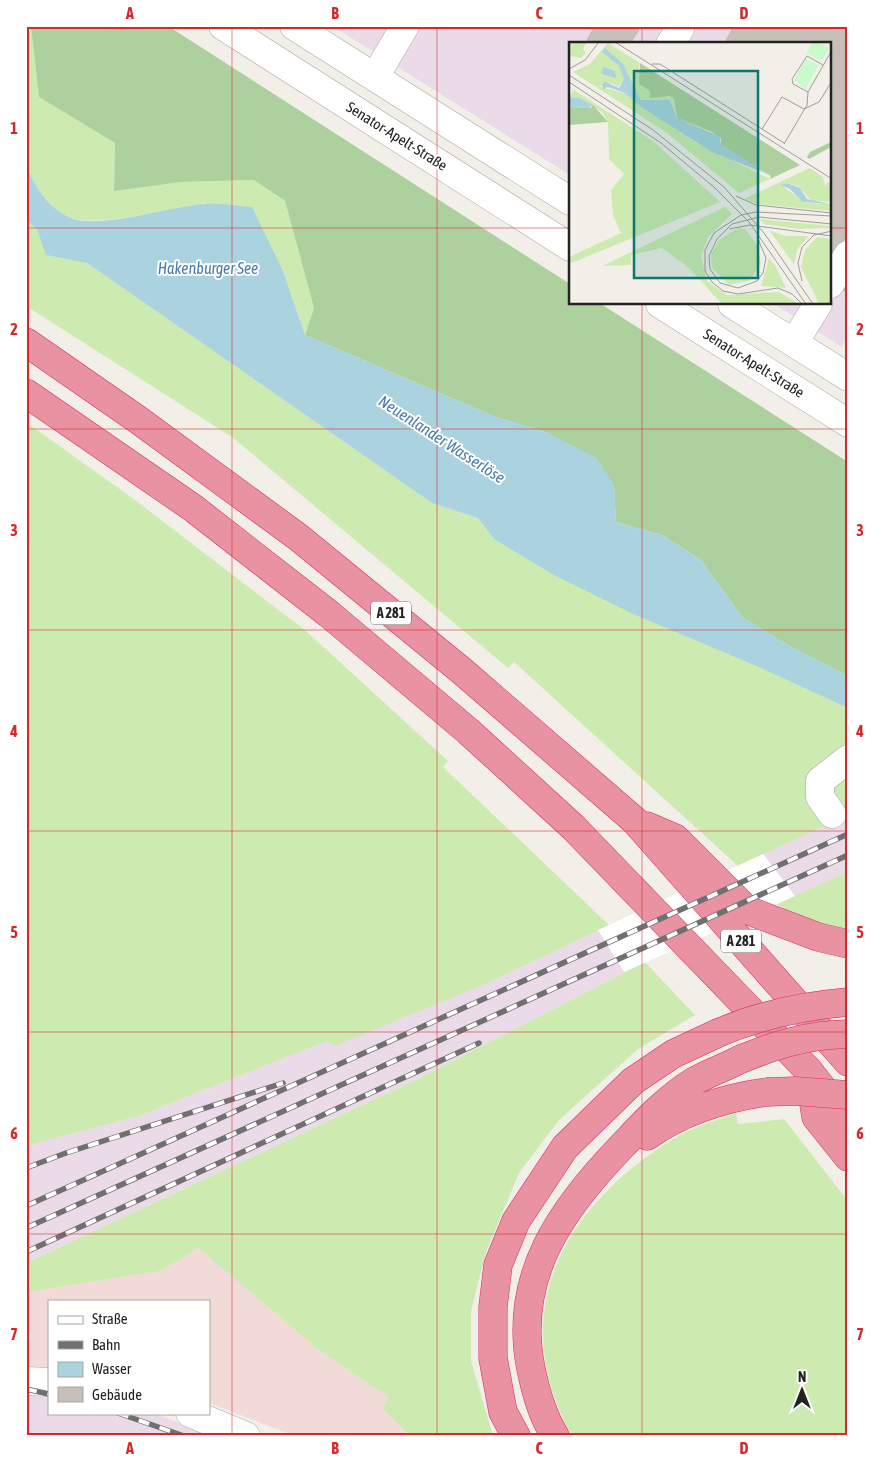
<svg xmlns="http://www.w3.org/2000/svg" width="874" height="1462" font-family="'Asap Condensed',sans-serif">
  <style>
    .commercial { fill: #f2dad9 }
    .industrial { fill: #ebdbe8 }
    .grass { fill: #cdebb0 }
    .forest { fill: #add19e }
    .water { fill: #aad3df }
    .pier { fill: #fff }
    .building { fill: #c7bfb8; stroke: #c4b6ab }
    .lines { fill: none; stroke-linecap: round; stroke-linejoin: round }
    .minor-casing { stroke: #a9a9a9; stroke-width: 29 }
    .highway-casing { stroke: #dc2a67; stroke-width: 29 }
    .minor { stroke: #fff; stroke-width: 28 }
    .highway { stroke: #e892a2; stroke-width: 28 }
    .rail-casing { stroke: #707070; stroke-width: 5.5 }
    .rail { stroke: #fff; stroke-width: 4; stroke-dasharray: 11; stroke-linecap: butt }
    .highway-bridge-casing { stroke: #dc2a67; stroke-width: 29; stroke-linecap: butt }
    .highway-bridge { stroke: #e892a2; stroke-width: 28 }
    .grid { fill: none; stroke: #d62828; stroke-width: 1; stroke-opacity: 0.55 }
    .labels { text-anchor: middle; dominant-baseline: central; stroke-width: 4; stroke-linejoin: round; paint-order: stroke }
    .shield { fill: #fff; stroke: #646464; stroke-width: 1 }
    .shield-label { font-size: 14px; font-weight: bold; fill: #222 }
    .street-label { font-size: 15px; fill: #222; stroke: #fff }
    .water-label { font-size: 16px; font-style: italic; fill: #4a7aab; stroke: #fff }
    .inset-road { fill: none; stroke: #9f9d99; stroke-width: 1 }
    .view { fill: #0f766e; fill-opacity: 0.15; stroke: #0f766e; stroke-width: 2.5 }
    .inset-edge { fill: none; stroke: #222; stroke-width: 2.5 }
    .neatline { fill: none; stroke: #d62828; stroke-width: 2 }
    .grid-label { font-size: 16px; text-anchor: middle; font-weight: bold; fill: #d62828 }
  </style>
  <rect width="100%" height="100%" fill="#f2efe9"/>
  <path class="commercial" d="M198 1248 320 1351 388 1397 384 1409 410 1436H295L209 1403V1301H49V1367L26 1368V1292L161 1271Z"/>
  <path class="industrial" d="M332 26H848V336L842 347 774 304H830V44H570V175Z
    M848 815V872L795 896 763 854Z
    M609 925 645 962 418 1079 26 1263V1146L139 1116 327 1041 488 983Z
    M26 1381 49 1386V1413H152L215 1436H26Z"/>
  <path class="grass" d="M26 26H31L39 97 115 143 114 190 181 182 254 180 285 201 314 308 305 335 283 271 205 203C174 209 103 226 75 219 50 212 34 186 26 164Z
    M26 220 37 229 47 255 87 263 432 503 478 518 494 539 848 708V815L738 866 514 662 508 668 232 437 26 306Z
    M26 422 135 500 306 631 448 761 443 767 609 925 488 983 335 1046 327 1041 139 1116 26 1146Z
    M848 872V934L799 917 776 904Z
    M645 962 695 1015 638 1049 559 1120 519 1173 486 1252 471 1311V1361L493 1436H410L383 1409 388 1397 320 1351 198 1248 161 1271 26 1292V1263L418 1079Z
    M736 1113 738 1124 784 1119 848 1201V1436H572C504 1313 563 1207 673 1139 692 1127 716 1121 736 1113Z"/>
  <path class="forest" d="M31 26H168L570 284V304H601L848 462V676L791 647 742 617 701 560 662 535 616 522 614 485 548 433 493 416 305 335 314 308 285 201 254 180 181 182 114 191 115 143 39 97Z"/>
  <path class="water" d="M26 164C34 187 50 211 74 219 103 228 171 207 203 204 218 202 236 206 252 207L283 271 305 335 493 416 548 433 597 458 614 485 616 522 662 535 701 560 742 617 791 647 848 676V708L759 667 633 614 554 575 494 539 478 518 432 503 87 263 46 255 37 229 26 220Z"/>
  <path class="pier" d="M763 854 795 896 624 972 598 930Z"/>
  <path class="building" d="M595 26H641L630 44H594L587 40Z
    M734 26H848V233L830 262V44H724Z
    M848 282V292L843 290Z"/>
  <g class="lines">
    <defs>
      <path id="minor" d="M223 26 570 247
        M294 26 570 201
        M670 44 680 29
        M375 77 405 26
        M830 284 848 255
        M660 304 848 423
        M732 304 848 377
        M794 343 818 304
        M832 814 820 797V781L848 759
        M26 1381 49 1382
        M190 1413 246 1436"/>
      <path id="highway" d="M26 342 137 419 298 537 462 671 634 820 848 1062
        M26 393 193 508 329 614 468 731 573 827 808 1070 848 1121
        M647 826 675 838 747 910 818 937 848 944
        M809 1074 816 1117 848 1157
        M647 1136C683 1111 724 1098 767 1092
        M516 1436 503 1412 493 1358V1307L498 1265 516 1221 565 1147 633 1081 673 1054 718 1033
        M555 1436C542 1415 536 1393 531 1369 512 1276 562 1208 623 1145 644 1123 667 1098 693 1082 708 1073 726 1067 741 1059"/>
    </defs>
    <use href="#minor" class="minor-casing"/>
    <use href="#highway" class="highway-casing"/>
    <use href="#minor" class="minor"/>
    <use href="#highway" class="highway"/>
    <defs>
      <path id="rail" d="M26 1168 66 1153 283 1083
        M26 1206 848 834
        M26 1228 848 855
        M26 1252 479 1043
        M26 1389 49 1394
        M118 1413 184 1436"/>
    </defs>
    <use href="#rail" class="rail-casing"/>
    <use href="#rail" class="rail"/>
    <defs>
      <path id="highway-bridge" d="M718 1033C760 1015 802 1006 848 1002
        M741 1059C778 1044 808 1035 848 1034
        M767 1092 795 1091 848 1095"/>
    </defs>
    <use href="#highway-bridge" class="highway-bridge-casing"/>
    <use href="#highway-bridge" class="highway-bridge"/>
  </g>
  <path class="grid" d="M232 26V1436M437 26V1436M642 26V44M26 228H570M830 228H848M642 304V1436M26 429H848M26 630H848M26 831H848M26 1032H848M26 1234H848"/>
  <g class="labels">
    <g class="shield">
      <rect x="371" y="601.5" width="40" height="23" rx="4"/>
      <rect x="721" y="929.5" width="40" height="23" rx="4"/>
    </g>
    <g class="shield-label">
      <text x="391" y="613">A 281</text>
      <text x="741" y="941">A 281</text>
    </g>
    <g class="street-label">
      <text transform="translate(397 136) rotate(32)">Senator-Apelt-Straße</text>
      <text transform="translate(754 363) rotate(32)">Senator-Apelt-Straße</text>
    </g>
    <g class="water-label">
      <text x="208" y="268">Hakenburger See</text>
      <text transform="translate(442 439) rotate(33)">Neuenlander Wasserlöse</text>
    </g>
  </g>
  <g transform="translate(569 42)">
    <rect width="262" height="262" fill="#f2efe9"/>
    <path d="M0 0H18L14 7 17 11 12 16 0 14ZM39 1 71 21 69 27 81 49V55L101 54 105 57 108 76 101 58H72L53 22 34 10 50 24 55 37 49 45 44 42H33L32 45 56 51 126 100 201 137 170 151 98 91 4 30 21 22ZM5 48 84 99 151 160 0 222V215L52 191 44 173 42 148 55 132 40 117 39 80 33 70 10 56 0 55ZM241 126 254 135 256 144 259 140 262 142V160L242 158 229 144 218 141 212 143 237 161 262 162V169L189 162 175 157ZM156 165 163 172 139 195 132 214 138 239 158 253 210 250 230 262H153L120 226 93 206 62 213V223L33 224ZM191 177 262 184V186L230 187 194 182ZM169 186 176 187 188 203 192 222 180 239 160 243 143 226 142 212 150 198ZM200 188 217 194H240L229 206 225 222ZM248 195 262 197V262H250L232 225 236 208ZM200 216 207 225 217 246 192 244Z" fill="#cdebb0"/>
    <path d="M71 21 231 123 201 137 202 134 152 103V97L143 90 108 76 105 57 101 54 81 56V49L70 42ZM24 63 39 80 0 83V65L22 66ZM262 100V105L240 117 238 115 241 110Z" fill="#add19e"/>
    <path d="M244 0H250L260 7 252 19 237 11ZM237 17 250 23 236 47 225 38Z" fill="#c8facc"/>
    <path d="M36 6 54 22 72 58H101L108 76 150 94 152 103 203 134 143 110 72 65 56 51 39 45 34 47 33 42 36 40 50 46 55 37 50 24 33 10ZM34 25 46 29 47 36 33 32ZM0 55 10 56 24 63 20 66 0 65ZM218 141 231 146 238 157 262 162 234 160 221 147 211 143Z" fill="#aad3df"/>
    <path class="inset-road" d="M46 0 263 137M83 22H91L215 101M0 27 16 18 30 0M0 33 84 88 155 145 195 191 244 262M0 40 92 101 146 146 180 180 237 262M239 50 224 42 223 37 238 14 254 23M235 67 250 60 263 39M193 87 213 55 235 67M215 102 238 63 239 50 263 8M167 154 187 163 263 171M160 187 181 183 263 194M189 197 197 216 194 231 188 239 169 246 151 241 141 227 140 214 148 197 163 182 190 175 263 182M233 239 229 221 233 205 245 193 263 189M233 262 223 252 209 246 169 252 154 249 143 240 136 229V208L145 191 172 173 187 170 263 174"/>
    <path class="view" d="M65 29H189V236H65Z"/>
    <rect width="262" height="262" class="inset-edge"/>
  </g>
  <rect width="874" height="1462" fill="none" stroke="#ffffff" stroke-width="55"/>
  <rect x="48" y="1300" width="162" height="115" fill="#ffffff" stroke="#a7a7a7"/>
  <rect x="58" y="1316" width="25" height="8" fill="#ffffff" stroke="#a7a7a7"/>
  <text x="92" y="1324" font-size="15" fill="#222222">Straße</text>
  <rect x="58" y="1341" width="25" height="8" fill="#707070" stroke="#a7a7a7"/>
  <text x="92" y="1350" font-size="15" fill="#222222">Bahn</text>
  <rect x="58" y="1362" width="25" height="15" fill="#aad3df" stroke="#a7a7a7"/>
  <text x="92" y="1374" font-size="15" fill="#222222">Wasser</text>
  <rect x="58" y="1387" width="25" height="15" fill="#c7bfb8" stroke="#a7a7a7"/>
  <text x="92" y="1400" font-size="15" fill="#222222">Gebäude</text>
  <g transform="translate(802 1390)" stroke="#ffffff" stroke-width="4" paint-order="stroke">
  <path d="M0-4L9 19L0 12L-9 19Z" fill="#222222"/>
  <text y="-8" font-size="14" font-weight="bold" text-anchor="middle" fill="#222222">N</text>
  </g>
  <rect x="28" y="28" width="818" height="1406" class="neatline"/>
  <g class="grid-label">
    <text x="130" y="19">A</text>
    <text x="335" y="19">B</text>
    <text x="539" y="19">C</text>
    <text x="744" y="19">D</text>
    <text x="14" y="134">1</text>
    <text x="860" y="134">1</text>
    <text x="14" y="335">2</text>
    <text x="860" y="335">2</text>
    <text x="14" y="536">3</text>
    <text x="860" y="536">3</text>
    <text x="14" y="737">4</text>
    <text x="860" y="737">4</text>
    <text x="14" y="938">5</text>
    <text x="860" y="938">5</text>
    <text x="14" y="1139">6</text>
    <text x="860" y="1139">6</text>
    <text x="14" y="1340">7</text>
    <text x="860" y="1340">7</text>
    <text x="130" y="1454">A</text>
    <text x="335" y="1454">B</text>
    <text x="539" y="1454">C</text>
    <text x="744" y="1454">D</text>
  </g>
</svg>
